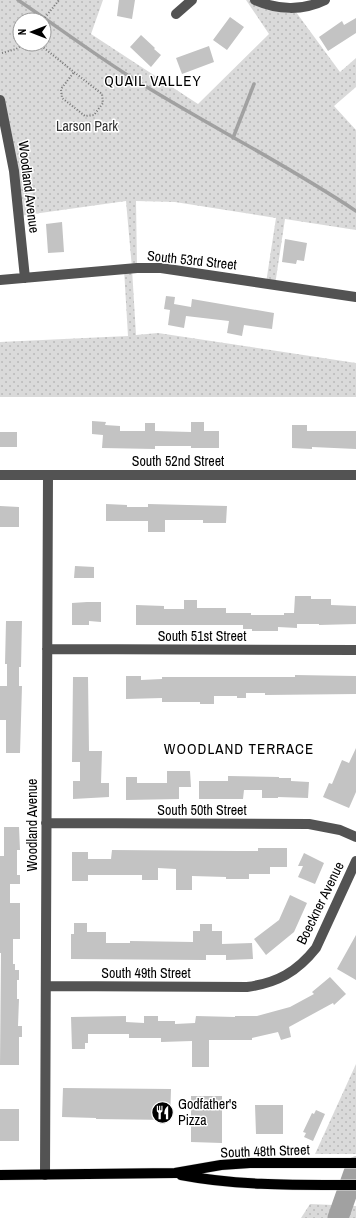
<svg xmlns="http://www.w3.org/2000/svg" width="356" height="1218" font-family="'Archivo Narrow',sans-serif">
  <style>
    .grass { fill: url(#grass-dots); fill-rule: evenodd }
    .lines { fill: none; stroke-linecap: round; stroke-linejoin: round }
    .stream { stroke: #a1a1a1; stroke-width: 3.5 }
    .river { stroke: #a1a1a1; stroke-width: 21 }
    .building { fill: #c3c3c3 }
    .major-casing { stroke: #dbdbdb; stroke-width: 11 }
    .path { stroke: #757575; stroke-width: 2; stroke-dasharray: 1 2; stroke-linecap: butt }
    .minor { stroke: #535353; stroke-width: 10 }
    .major { stroke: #000; stroke-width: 10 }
    .labels { text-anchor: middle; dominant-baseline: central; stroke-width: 3; stroke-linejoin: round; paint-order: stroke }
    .park-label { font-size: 14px; fill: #313131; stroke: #fff }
    .street-label { font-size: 14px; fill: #000; stroke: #fff }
    .poi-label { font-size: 14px; fill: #000; stroke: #fff; text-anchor: start }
    .neighbourhood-label { font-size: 15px; letter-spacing: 1px; fill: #000; stroke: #fff }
  </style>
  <defs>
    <pattern id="grass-dots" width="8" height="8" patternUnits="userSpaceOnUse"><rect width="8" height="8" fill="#dadada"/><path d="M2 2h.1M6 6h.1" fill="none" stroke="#b9b9b9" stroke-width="1.8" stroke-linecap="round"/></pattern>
  </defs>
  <rect width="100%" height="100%" fill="#fff"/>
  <path class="grass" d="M0 0H103L91 34 198 104 269 34 246 0H255L293 8 340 72 356 58V87L334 106 356 130V230L285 219 275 285 266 283 276 218 175 202 136 201 137 268 132 269 136 335 158 333 356 363V397H0V342L128 336 124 269 132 268 126 201 19 216 0 108ZM20 20H44V44H20Z
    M356 1064V1154H315Z
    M310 1204 356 1206V1218H301Z"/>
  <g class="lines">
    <path class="stream" d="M18 0C55 25 91 52 129 76 203 123 283 162 356 211
      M233 138 254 84"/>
    <path class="river" d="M338 1218 356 1167"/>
  </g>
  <path class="building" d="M119 0H135L132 19 117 16Z
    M230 17 244 27 227 50 213 40Z
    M356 18V33L328 51 319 37 342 21 344 25Z
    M141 35 155 48 154 49 161 55 151 67 130 47Z
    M209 46 214 62 182 74 176 58Z
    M62 222 64 252 48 253 46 224Z
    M285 239 307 243 304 261 297 260 296 264 282 262Z
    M166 296 175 297 174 304 191 307 192 299 274 313 272 329 244 325 242 336 227 333 229 321 186 316 184 328 168 325 170 310 164 309Z
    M92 421 106 422 105 425 120 426V431H145V423H155V431L191 432V422H204V431H219V448H191V446H155V449L102 448 103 435 92 434Z
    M292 425H307V431H356V449L312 447V449L292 448Z
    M0 432H17V447H0Z
    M106 504 127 505V507H148V504L227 506 226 523H203V520H165V532H148V521H106Z
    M0 506 19 507V527H0Z
    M75 566 94 567V578H74Z
    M295 596H311V599H331V605L356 606V624L319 625V624H297V628L278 627V631H252V629H243V625H136V605L164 606V609H184V600H197V608H226V613H251V615H284V613H294Z
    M87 602H101V622L89 621V625H72V603Z
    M6 621H22L21 667H19V686H22L20 753H6V720H0V686H7V664H5Z
    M295 675 356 676V694L265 695V693H246V698H237V696H214V704H200V702H162V698L126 699V676H141V680L162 679V677H295Z
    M73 677H88L89 751H102L101 783H109V797L73 799V781H80V762H72Z
    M356 748V792L349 808 323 797 329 783 332 784 342 760 349 763Z
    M167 771H190L191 787H179V799L126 800V777H137V783H167Z
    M228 776 279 777V778H291V781L309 782 308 798 278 797V798H262V790H244L243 799H199V781H228Z
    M4 827H19L20 850H17V875H20V884H10V903H20V939H13V964H15V970H19V980H17V999H19L18 1026H22V1037H19V1065H0L1 953H0V856H4Z
    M258 848H287V867H270V874H249V879H226V877L192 876V890H176V869L158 868V880H142V875H88V881H72V852H88V859H111L112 850 238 851H258Z
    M304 853 324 863 315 884 298 877 303 866H298Z
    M290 895 307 903 294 932 266 955 254 939 279 920Z
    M74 923H87V932H106V943H130V941L193 942V931H200V924H212V931H222V944L252 943 253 959 226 960V955H206V960L71 959V934H74Z
    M356 935V980L337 969Z
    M330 977 346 994 334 1005 333 1003 289 1027 291 1037 281 1040 278 1032 252 1038V1040H209V1067H192V1041L161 1042V1038H129V1034H88V1043H85V1049H72L71 1017 126 1016V1022L144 1023V1016H158V1021H175V1024L195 1023 196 1016 235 1017V1016H257L290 1007 314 994 312 992Z
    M63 1088 171 1089 170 1120 96 1119V1118L62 1117Z
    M191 1096H222V1143L191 1142Z
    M255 1105H283V1134H256Z
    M0 1109H19V1141H0Z
    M316 1110 325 1114 313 1141 304 1137 306 1133 303 1132 312 1113 314 1114Z"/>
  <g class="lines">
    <defs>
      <path id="major" d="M0 1175 175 1173 221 1165 250 1163H356
        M181 1175C238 1186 297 1185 356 1185"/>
    </defs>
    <use href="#major" class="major-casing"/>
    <path class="path" d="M43 20 59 0
      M39 44 74 72 102 94 103 103 94 115 85 116 62 98 61 89 74 72
      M2 53 16 49 24 44"/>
    <path class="minor" d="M255 0C277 10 303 11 325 0
      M176 14 192 0
      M0 100 14 171 25 278
      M0 280 137 268H161L356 297
      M0 475H356
      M47 649 356 650
      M46 823 309 824 340 830 356 837
      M46 986 247 987C277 983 297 972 316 948L356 861
      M45 1175 48 475"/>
    <use href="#major" class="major"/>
  </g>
  <defs>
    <symbol id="restaurant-disc" viewBox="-11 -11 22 22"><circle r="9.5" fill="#000" stroke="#fff"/><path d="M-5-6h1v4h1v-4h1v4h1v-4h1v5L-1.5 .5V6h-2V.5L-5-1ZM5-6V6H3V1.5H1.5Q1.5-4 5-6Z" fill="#fff"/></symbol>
  </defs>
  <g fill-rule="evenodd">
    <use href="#restaurant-disc" x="150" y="1100" width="25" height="25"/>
  </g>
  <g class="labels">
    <g class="park-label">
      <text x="87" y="126">Larson Park</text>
    </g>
    <g class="street-label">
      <text transform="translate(29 187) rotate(83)">Woodland Avenue</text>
      <text transform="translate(192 260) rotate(6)">South 53rd Street</text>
      <text x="178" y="461">South 52nd Street</text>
      <text x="202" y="636">South 51st Street</text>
      <text x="202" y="810">South 50th Street</text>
      <text transform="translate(32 825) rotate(-90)">Woodland Avenue</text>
      <text transform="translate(320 903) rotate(-64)">Boeckner Avenue</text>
      <text x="146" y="973">South 49th Street</text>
      <text transform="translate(265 1151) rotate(-2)">South 48th Street</text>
    </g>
    <g class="poi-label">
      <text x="178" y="1104">Godfather's<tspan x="178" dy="16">Pizza</tspan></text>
    </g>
    <g class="neighbourhood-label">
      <text x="153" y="80">QUAIL VALLEY</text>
      <text x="239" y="748">WOODLAND TERRACE</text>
    </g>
  </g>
  <g transform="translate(32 32) rotate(270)"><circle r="19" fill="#ffffff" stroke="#999999"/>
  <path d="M0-3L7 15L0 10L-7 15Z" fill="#000000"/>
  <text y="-6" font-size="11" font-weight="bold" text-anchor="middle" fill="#000000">N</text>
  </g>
</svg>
